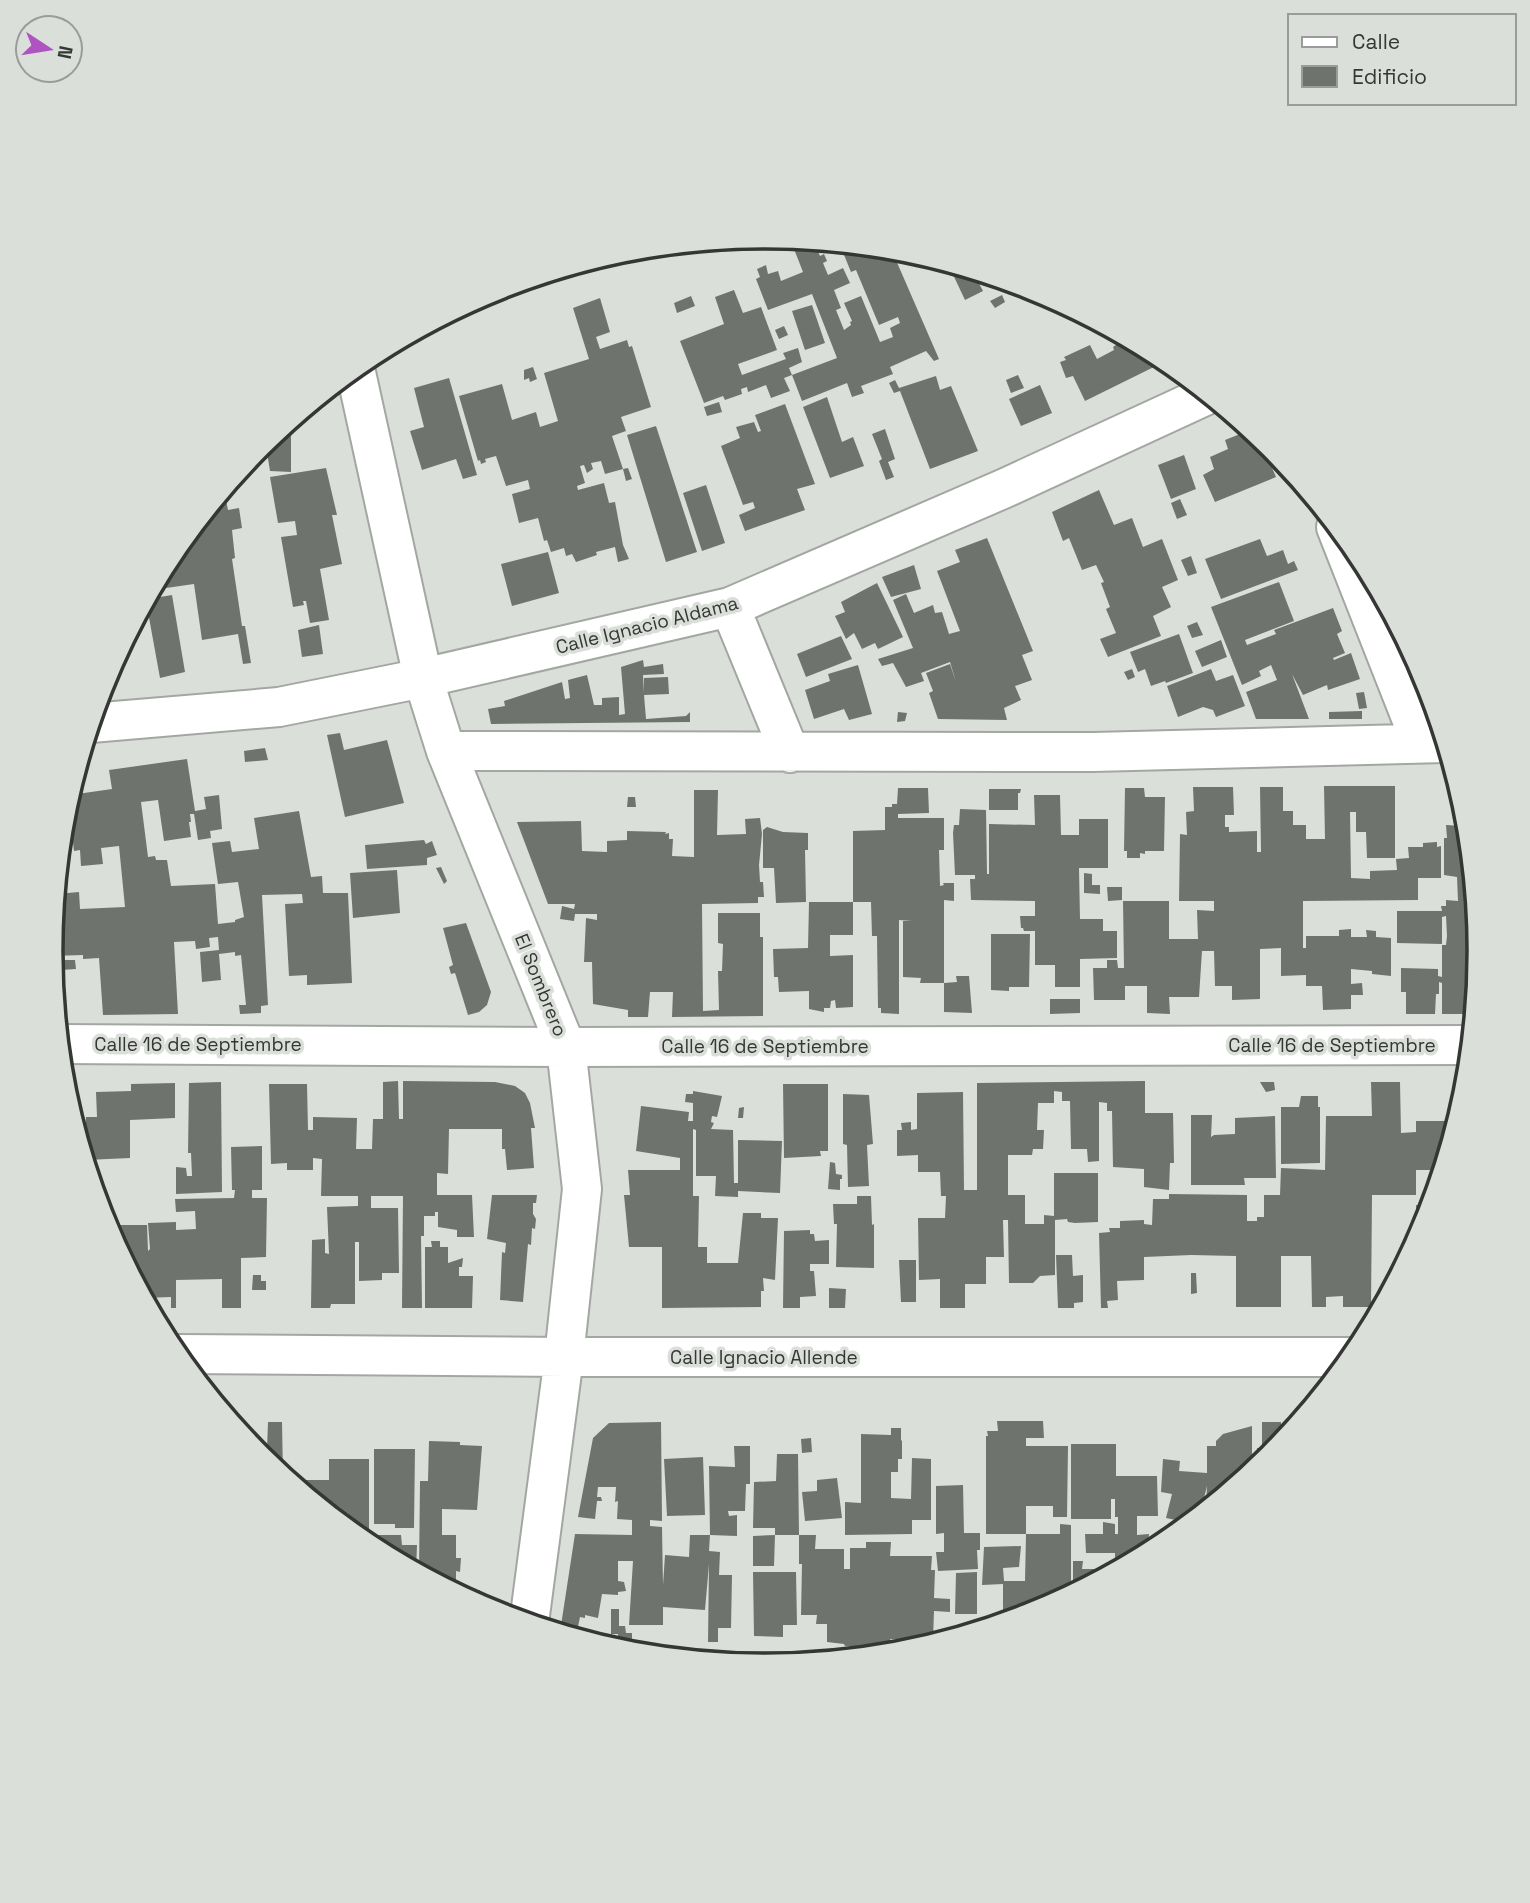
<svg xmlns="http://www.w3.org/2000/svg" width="1530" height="1903" font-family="'Space Grotesk',sans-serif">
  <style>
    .building { fill: #6f736e }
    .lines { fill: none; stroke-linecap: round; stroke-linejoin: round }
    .minor-casing { stroke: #a3a7a2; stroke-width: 42 }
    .minor { stroke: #fff; stroke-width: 38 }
    .labels { text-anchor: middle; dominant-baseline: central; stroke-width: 7; stroke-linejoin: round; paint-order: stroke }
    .street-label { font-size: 19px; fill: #353735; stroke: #dbdfda }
    .rim { fill: none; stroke: #353735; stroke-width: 3.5 }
  </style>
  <rect width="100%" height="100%" fill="#dbdfda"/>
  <path class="building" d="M812 242H814L820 256 824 254 827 261 823 263 828 275 843 268 850 283 834 290 841 308 836 310 844 330 851 325 850 322 852 321 844 303 861 296 880 342 893 337 890 328 900 323 898 317 879 325 856 270 851 272 840 245 872 248 876 258 892 251 939 359 934 361 926 351 890 367 893 374 861 386 864 393 852 397 847 383 802 401 792 375 837 358 812 294 768 310 756 279 760 277 757 269 766 265 768 274 778 271 781 281 803 272 794 249Z
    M948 264 973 272 983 291 965 300Z
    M734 290 743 313 761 307 777 350 738 364 742 375 786 359 783 353 798 348 802 362 789 368 792 375 784 378 790 391 771 398 766 385 748 392 747 387 741 389 742 394 725 400 723 396 704 403 680 341 724 324 715 297Z
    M1002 295 1005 302 995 308 990 301Z
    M691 296 695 306 677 313 674 303Z
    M600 298 610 332 596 337 600 349 627 340 629 347 632 346 651 407 621 417 626 431 612 436 623 469 628 468 632 479 626 481 623 469 605 474 601 461 591 463 593 469 587 473 584 465 580 466 585 483 577 486 578 490 604 483 609 503 615 502 623 545 629 559 618 562 615 547 596 552 597 555 576 562 572 554 566 556 564 548 551 552 547 540 544 541 538 518 519 523 512 494 530 489 528 480 506 486 496 456 485 459 486 462 481 464 480 460 478 461 459 396 502 384 512 420 536 412 540 427 558 421 544 373 589 359 573 308Z
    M812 305 825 343 805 350 792 311Z
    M784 326 788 335 779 339 775 330Z
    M1126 338 1166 361 1085 401 1073 376 1066 378 1060 362 1066 360 1064 357 1090 345 1097 359 1114 350 1113 347Z
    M533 367 537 379 530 382 529 378 524 380V370Z
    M1018 375 1024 388 1011 393 1006 380Z
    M936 376 940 390 951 386 978 451 930 469 900 391 894 393 889 383 895 380 899 388Z
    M449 378 477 475 463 479 456 459 422 470 410 431 424 427 414 388Z
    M1040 385 1052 413 1021 426 1009 399Z
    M827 397 842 442 853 437 864 466 830 478 803 407Z
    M719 402 722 412 707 416 704 407Z
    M785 404 815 484 797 489 805 510 745 531 739 515 755 508 753 502 743 505 721 446 740 438 736 427 754 422 758 432 761 431 755 415Z
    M291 421V472L270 471 267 452 268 440Z
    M656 426 697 552 666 562 627 435Z
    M885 429 895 459 888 462 894 477 886 480 879 461 882 459 872 434Z
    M1250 430 1258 436 1276 477 1215 502 1203 475 1214 469 1210 457 1228 449 1225 440Z
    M1184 455 1196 489 1171 499 1158 465Z
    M326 468 337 515H332L342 564 320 569 329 620 310 623 306 601H303L304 605 293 607 281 537 297 535 295 521 278 523 270 477Z
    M706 485 725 543 702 551 683 493Z
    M224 490 228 510 239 508 242 528 232 530 235 558 232 559 242 626H245L251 663 243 664 238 634 202 640 194 584 152 590 171 554Z
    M1099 490 1114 525 1132 518 1143 547 1162 539 1178 580 1162 587 1171 607 1153 616 1161 636 1108 657 1100 639 1116 633 1106 609 1110 607 1101 583 1104 582 1096 565 1082 570 1069 538 1063 541 1052 512Z
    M1180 499 1187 515 1177 519 1171 503Z
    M987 538 1033 651 1022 655 1032 680 1015 686 1021 700 1004 708 1007 720 938 719 929 693 933 691 926 673 950 664 956 682 950 662 921 673 924 681 906 687 893 663 882 666 878 659 913 648 893 600 906 594 914 613 933 605 935 613 942 612 949 634 960 631 937 571 960 562 955 550Z
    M1260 539 1267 556 1283 550 1288 564 1294 561 1298 570 1221 599 1205 559Z
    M548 552 559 593 512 606 501 564Z
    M1191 556 1197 573 1188 576 1181 560Z
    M914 565 921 589 891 597 882 577Z
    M1279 582 1294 621 1245 640 1247 645 1276 634 1274 630 1333 608 1342 631 1337 634 1345 653 1333 658 1334 660 1351 653 1360 679 1328 690 1327 685 1303 695 1292 674 1309 719H1256L1246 692 1277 680 1271 665 1259 671 1261 676 1242 685 1211 607Z
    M877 583 903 637 878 649 875 643 862 649 854 633 846 639 835 616 845 612 841 602Z
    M172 595 185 672 160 678 146 601 148 599Z
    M1197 622 1203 635 1192 638 1187 626Z
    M319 625 323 654 302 657 298 630Z
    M1179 634 1193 673 1166 683 1165 681 1151 686 1145 669 1138 672 1130 652Z
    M841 636 852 659 806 677 797 654Z
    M1221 640 1227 657 1202 667 1195 651Z
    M643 660 644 667 663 664 664 674 643 675 644 693V678L668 677 669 694 644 695 646 719 686 716 690 712V722L491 724 488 709 505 706 504 701 562 682 565 699 570 698 568 680 587 675 594 705H602V698L619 697V715L625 714 621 667Z
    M858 665 872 714 849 720 844 709 814 719 805 690 830 681 828 674Z
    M1132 669 1135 677 1128 680 1124 672Z
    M1211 669 1216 681 1233 675 1245 706 1216 717 1213 710 1203 707 1178 717 1167 686Z
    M110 670 111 685 103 686 105 678Z
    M1364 692 1367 708 1359 709 1356 693Z
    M1362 711V719H1329V712Z
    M898 712 907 713 905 721 897 722Z
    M340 733 344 750 387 740 404 803 345 817 327 735Z
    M265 748 268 760 245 762 244 751Z
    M187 759 195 811 206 809 204 797 219 795 222 829 210 831 211 838 198 840 194 814H190L191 822H189L191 837 164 841 158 800 141 802 148 857 155 856 156 860H167L171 886 215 884 218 924 235 922V920L244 917 238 882 218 884 212 843 230 841 232 852 259 849 254 818 299 811 311 877 322 876 323 893H348L352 983 307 985V975L289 976 285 904 303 903 302 894 262 895 268 1005 261 1006V1013L240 1014 239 1005H246L241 955 235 956V952L219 954 221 980 202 982 200 952 219 950 218 937 209 938 210 947 196 949 195 941 174 942 178 1014 103 1015 99 958 83 959V955L51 956 56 894 79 892 80 909 125 907 119 846 101 848 103 864 81 866 80 850 74 851 68 800 70 795 112 789 109 770Z
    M1324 786H1395V858H1367L1366 832H1356V812H1350L1351 878 1370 879V871L1397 870 1396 859 1409 858 1408 847H1423V843L1437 842V847L1441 846V878H1418V900L1303 901V948H1306V936H1339V930L1351 929V937H1367L1366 930 1376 931V937L1391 938V976L1372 974V971L1351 969V984L1362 983 1363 995H1351V1009L1323 1010 1322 986H1306V975L1281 976V948L1260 949V999L1232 1000V986H1215L1214 951H1202L1199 997H1169L1170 1014 1147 1013V986H1125V1000H1094L1093 968H1107V960H1117L1118 968H1124L1123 901H1169V939H1198L1197 910 1214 911V901H1179L1180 834 1187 835 1186 812 1194 811 1193 787H1233L1234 815H1225V827H1229V832L1257 831V852H1261L1260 787H1283V811H1293V825H1306V839H1325Z
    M898 788H928L929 813 898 814V818H944V850H939L940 886 944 885 943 883H954V901L944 900V983H920L921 978 903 977V921H912L899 920V1014L881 1013V1008H878L877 936H872L871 902H853V831L885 830V807H892V804H897Z
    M1125 788H1144L1145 797H1165L1164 851H1145V854L1140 853V858H1127V851H1124Z
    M989 789H1021L1020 793H1018V810H989Z
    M694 790H718L717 835 746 834 745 819 760 818 762 834 759 865 760 882H763L764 897H758V903L702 904 703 1011 719 1010 718 971H722L723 944 718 943V913H760V937H763V1016L672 1017 673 992H650L648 1017H628V1010L593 1004 592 962H584L586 918 597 920V914H575L574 921 560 919 562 906 574 909 575 904H548L517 822 581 821 582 851 607 852V841L627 840V831L666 832 665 834 669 833V839H673L672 856 694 857Z
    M1034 795H1060L1061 835H1079V819H1108V868H1079L1080 919H1103V931H1117V958L1080 959V987H1055V965H1035V931H1024L1023 928H1021L1020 916H1035V901L971 900 970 879H975V875H955L953 833 954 825H959L960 809 986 810 987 874H989V824L1035 825Z
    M628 797H635L636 807H627Z
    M1463 824H1467L1479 952 1473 1014H1442V983L1439 982V994H1436L1435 1014H1406V992H1401V968L1438 969V976L1442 977V945H1446L1447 936 1446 916 1442 917V944L1397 943V911H1442L1441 906H1446V900L1458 901 1457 877 1444 875V838H1447L1446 825 1462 826Z
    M767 827 783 832 808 833V850H805L806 902 776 903 774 868H763V830Z
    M424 840 426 844 432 841 437 855 427 858V865L367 869 365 845Z
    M441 867 447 881 444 884 436 868Z
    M397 870 400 913 353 918 350 873Z
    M1084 873 1092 874V885H1100V894L1084 893Z
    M1107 887H1122V900L1108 901Z
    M809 902H853V935H830V956L853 955V1007L836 1008 835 1000 831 1001 830 1008H824V1012L809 1009V991L779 992 778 977H774L773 949 808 948Z
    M466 923 491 992 487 1005 479 1012 468 1015 456 976 455 973 451 974 449 967 453 965 443 928Z
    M991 934H1030L1029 987H1009V991L991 990Z
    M61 960H75L76 969 61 970Z
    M956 976H969L972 1013 944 1012V983L957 982Z
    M1050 999H1080V1013L1050 1014Z
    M398 1081 399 1119H403V1081L495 1082 515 1086 525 1093 530 1103 535 1128H531L534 1168 507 1170 505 1149H502V1129H449L448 1174 437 1173V1195H472L474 1237H457V1230L438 1227V1212H435V1216H424V1236H421L422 1308H402L403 1196H371V1208H398L399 1273H382V1280L359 1281V1242H355V1304H331L330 1308H311L312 1240 325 1239V1253L329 1254 327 1207 358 1206V1196H321L322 1159 313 1158V1170H287V1163L271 1164 269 1084H307L308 1130H313V1117L357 1118 356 1149H372L373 1119H383V1082Z
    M1145 1081V1113H1173L1174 1163H1170L1169 1190 1144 1187V1169L1113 1167 1112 1111H1107V1103L1099 1102V1161L1088 1162 1087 1149H1071L1070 1101H1062V1092L1054 1091V1103H1038L1037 1130H1044L1043 1149H1033L1032 1155H1008V1195H1025V1224H1044V1215L1054 1216V1173H1098V1222L1075 1223 1068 1222 1067 1219 1055 1220V1275L1040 1276 1033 1283H1009L1008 1220H1003L1004 1257H986V1284H965V1308H940V1279L919 1280 918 1218H945L946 1196H941L940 1172H918V1155L897 1156V1130H902L901 1123 911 1122V1130L917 1129V1093L963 1092 964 1190H977V1083Z
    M221 1082 222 1192 176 1194V1167L186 1168 187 1176H192L191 1153H188L189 1083Z
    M1260 1082H1274L1275 1090 1266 1092Z
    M1371 1082H1400L1401 1133 1416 1132V1121H1456L1442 1170H1416V1195H1372L1371 1307H1343V1296L1326 1297V1307H1312L1311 1256H1281V1307H1236V1256L1191 1255 1144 1257V1280L1117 1281 1118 1300 1107 1301 1108 1308H1101L1099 1233 1110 1232 1109 1228H1120V1221L1144 1220V1224L1152 1225 1153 1199H1169V1194L1247 1195V1221H1257V1217H1264V1195H1280L1281 1168 1325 1170 1326 1116H1372Z
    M1462 1082H1466L1462 1102H1461Z
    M175 1083V1118L130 1120V1158L86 1160V1117H97L96 1092 131 1091V1084Z
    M783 1084H828V1151H820L821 1156 784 1158Z
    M693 1091 722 1096 717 1117 712 1116 711 1122 714 1123 711 1129 733 1130 734 1183H738V1140L782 1141 780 1193 738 1191V1197L715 1196 716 1176H696V1130L693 1129V1196H699L698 1247H707V1263H738L743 1213H761V1218H778L775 1280 763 1278 764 1291H761V1307L662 1308V1247H629L624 1195H630L628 1170H680V1158L636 1151 641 1106 689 1112 688 1121H693V1103L685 1102 686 1094H693Z
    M843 1094 869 1095 873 1144 867 1145 869 1186 848 1187 847 1145 843 1144Z
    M1301 1096H1318V1107H1320V1163L1281 1164V1107H1299Z
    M744 1107 743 1118H738L739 1108Z
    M1191 1115H1212L1211 1137 1214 1135 1235 1134V1118L1275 1116 1276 1178H1244L1245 1185H1191Z
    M262 1146V1190H252V1198H267L266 1257 241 1258V1308H222V1279L176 1280V1308H171V1297L144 1298 118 1249 117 1225H147L148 1251 150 1249 148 1223 176 1222V1230L196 1229 195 1211 176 1212 175 1199 234 1198 235 1190H232L231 1147Z
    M830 1162 835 1163 836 1174 842 1175V1179H840V1190L828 1189Z
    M492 1195H537L536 1203H533V1214L536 1219 535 1229 532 1228 531 1245 528 1244 523 1302 500 1300 502 1252 505 1253 506 1243 487 1239Z
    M857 1196H871L872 1225 874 1224V1268L836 1267 837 1224H834L833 1204H857Z
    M1416 1205H1431L1425 1225 1417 1240Z
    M810 1230V1234H814L815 1241 829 1240V1264H810V1271H814L816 1296 800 1297V1308H783L784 1231Z
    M431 1241H440V1247H448V1263L463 1258 462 1267H459V1276H473L472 1308H425V1247H432Z
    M1056 1255H1072L1073 1276 1083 1275V1302L1074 1303V1308H1058Z
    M899 1260H916V1302H901Z
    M1191 1273H1196L1197 1293 1191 1294Z
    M253 1275H261V1281H266V1290H252Z
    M829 1288 846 1289 845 1308H829Z
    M997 1421H1043L1044 1438H1026V1446H1068L1067 1517H1053V1506H1026V1534H986V1436H988L987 1431H998Z
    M268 1422H282L283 1476 253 1449H267Z
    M661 1422 662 1521 650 1520V1526L662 1527 663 1585 665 1555 689 1557 690 1535H710L709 1551 720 1552 719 1575H732L731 1628H718V1642H708L709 1564 705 1610 663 1607V1625H629L633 1561H618V1581L624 1582 626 1591 618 1592V1595L602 1594 598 1618 585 1615V1618L580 1617 576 1637 560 1632 575 1534 632 1535V1520L617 1519 618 1501 615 1502 616 1487H598L597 1497H601L602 1501H597L595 1519 578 1517 593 1438 609 1423Z
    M1262 1422H1281V1443L1270 1457 1256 1468V1454H1257V1448H1262Z
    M1252 1426V1472L1206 1509 1207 1486 1200 1514 1190 1523 1166 1518 1172 1494 1161 1492 1163 1459 1180 1461 1179 1471 1207 1473V1446H1216V1441L1223 1434Z
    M891 1428H901V1440L902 1441V1459H898V1472H891V1498L911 1499 912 1458 931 1459V1520H912V1534L845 1535V1502L861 1503V1434L891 1435Z
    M811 1438 812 1452 802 1453 801 1439Z
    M429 1441 460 1442V1445L482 1446 477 1510 442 1509V1535H456V1558H461L460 1572 456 1571V1590H480L475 1602 419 1573 420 1481H428Z
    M1071 1444H1116V1476H1157L1158 1516H1137V1535L1149 1534 1148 1546H1151V1551L1073 1593V1561H1083L1082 1569H1115V1553H1086L1085 1534H1103V1522L1115 1524V1534H1118V1517H1115V1499H1111V1519H1071Z
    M734 1446H750V1484H746L745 1511H728L729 1516 737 1515V1536L710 1535 709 1466 735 1467Z
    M374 1449H415L414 1528H395V1524H374Z
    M777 1454H798L799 1535H775V1528H753L754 1482 776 1481Z
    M703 1457 705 1515 667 1516 664 1459Z
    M329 1459H369V1529H348V1513H329V1505L320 1506 289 1480H329Z
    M837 1478 842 1518 805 1521 802 1492 817 1491V1480Z
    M963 1485 964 1533H980V1550H977L978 1569 938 1571 936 1552H944V1533L936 1534V1486Z
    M1060 1524 1071 1525V1594L1038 1612 998 1624 997 1615 1003 1616V1584L982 1585 984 1547 1021 1546 1019 1567 1003 1568 1004 1581H1025L1026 1534H1060Z
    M1161 1534 1174 1535 1161 1546Z
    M373 1535H401L402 1545H417L416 1571 373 1548Z
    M775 1535 774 1566H753V1536Z
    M799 1535H816L815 1549H844V1569H850V1548H866V1542H891L890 1556H932L931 1570H935L934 1598 950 1599V1612L934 1611 933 1640 890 1639V1647L845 1646 844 1644 827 1642V1624H816L817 1615H801L802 1564H799Z
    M753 1572H796L797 1625H783V1637L754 1636Z
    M977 1572V1614H955L956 1573Z
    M611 1609H619V1626H625L626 1633H632V1646H618V1634H611Z"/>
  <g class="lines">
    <defs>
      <path id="minor" d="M355 368 423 678 446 751 566 1047 582 1189 564 1357 529 1623
        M1336 527 1421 743
        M730 607 790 753
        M91 723 279 707 423 678 730 607 1003 489 1207 395
        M446 751 1093 752 1445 743
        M60 1044 566 1047 1470 1045
        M176 1354 564 1357H1352"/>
    </defs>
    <use href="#minor" class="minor-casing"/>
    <use href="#minor" class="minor"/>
  </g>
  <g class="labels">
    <g class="street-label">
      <text transform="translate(647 625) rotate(-14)">Calle Ignacio Aldama</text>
      <text transform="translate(541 985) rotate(68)">El Sombrero</text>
      <text x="198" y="1044">Calle 16 de Septiembre</text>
      <text x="1332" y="1045">Calle 16 de Septiembre</text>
      <text x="765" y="1046">Calle 16 de Septiembre</text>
      <text x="764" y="1357">Calle Ignacio Allende</text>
    </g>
  </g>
  <path d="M0 0H1530V1903H0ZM63 951a702 702 0 1 1 1404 0a702 702 0 1 1-1404 0Z" fill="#dbdfda" fill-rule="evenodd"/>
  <path class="rim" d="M63 951a702 702 0 1 1 1404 0a702 702 0 1 1-1404 0Z"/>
  <rect x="1288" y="14" width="228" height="91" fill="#dbdfda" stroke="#999c98" stroke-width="2"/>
  <rect x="1302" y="37" width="35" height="10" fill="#ffffff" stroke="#999c98" stroke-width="2"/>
  <text x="1352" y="49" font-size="21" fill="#353735">Calle</text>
  <rect x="1302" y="66" width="35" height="21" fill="#6f736e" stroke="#999c98" stroke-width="2"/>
  <text x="1352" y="84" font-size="21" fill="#353735">Edificio</text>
  <g transform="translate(49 49) rotate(102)"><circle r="33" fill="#dbdfda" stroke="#999c98" stroke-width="2"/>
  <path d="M0-5L12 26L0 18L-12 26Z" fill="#ae54c0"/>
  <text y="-10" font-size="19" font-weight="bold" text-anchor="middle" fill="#353735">N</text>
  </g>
</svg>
